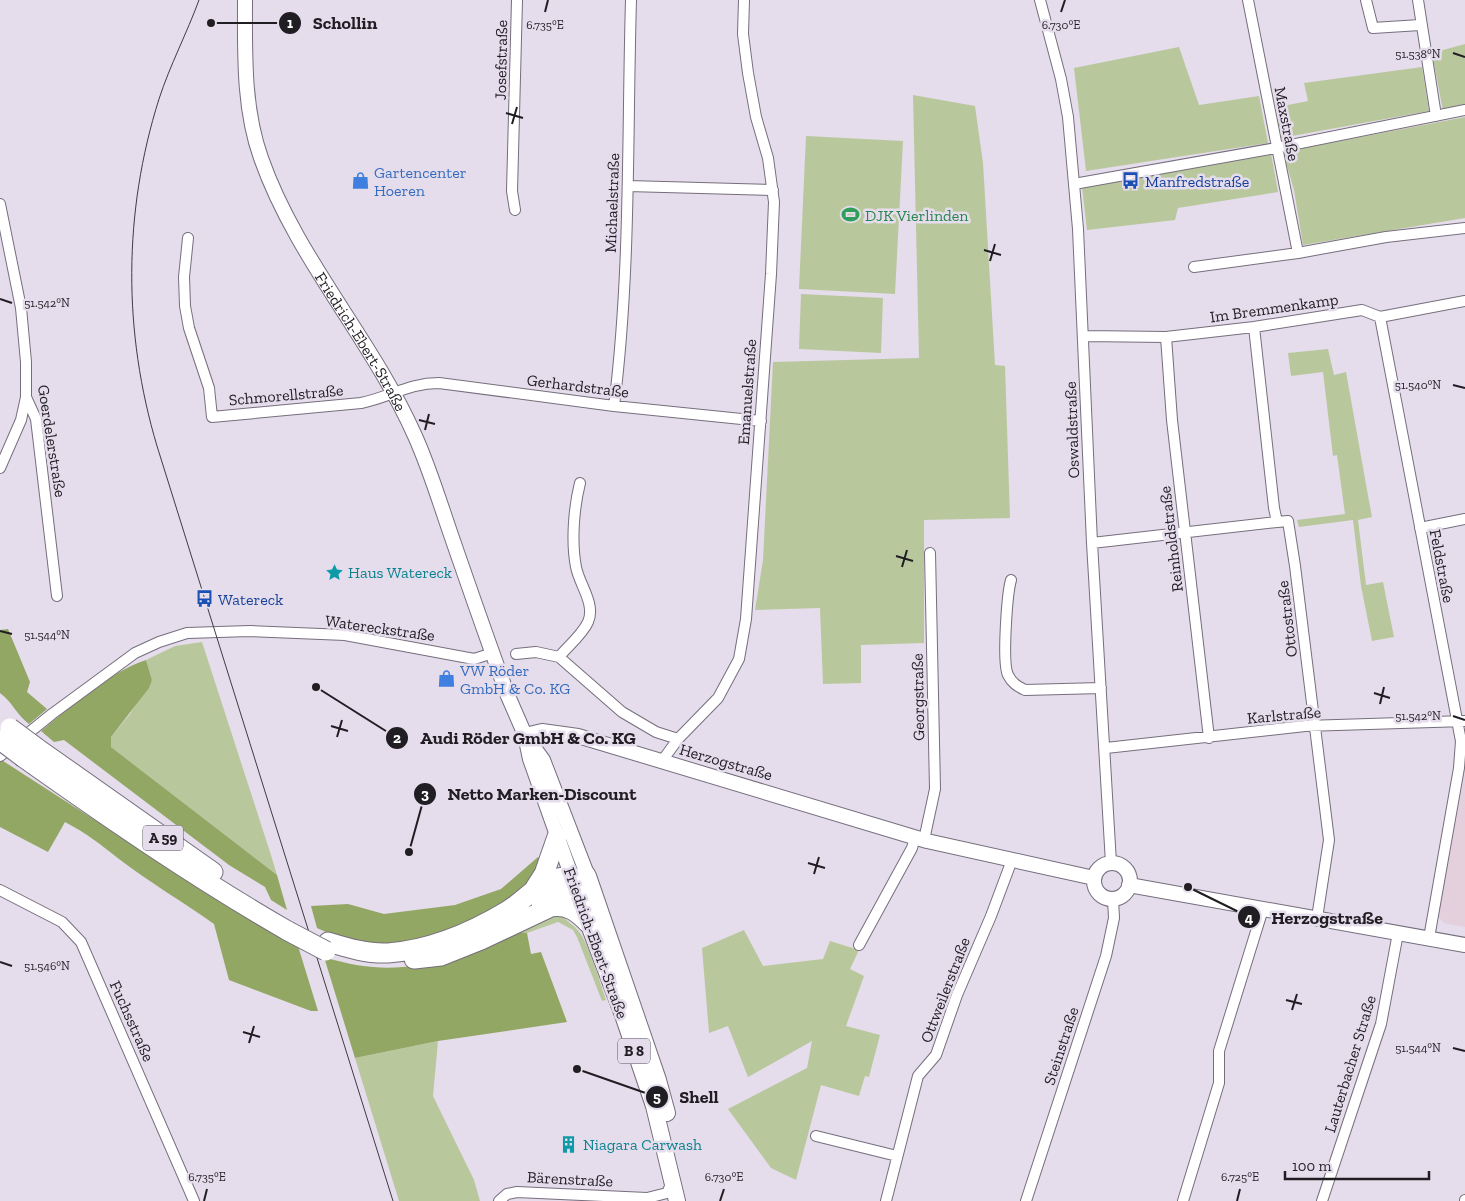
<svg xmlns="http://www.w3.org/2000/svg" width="1465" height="1201" font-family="'Zilla Slab',serif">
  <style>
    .education { fill: #e4cfdd }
    .green { fill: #b9c89c }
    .forest { fill: #92a763 }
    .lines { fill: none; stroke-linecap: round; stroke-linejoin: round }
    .street-casing { stroke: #766e7d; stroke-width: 12 }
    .secondary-casing { stroke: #766e7d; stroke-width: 16 }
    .primary-casing { stroke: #766e7d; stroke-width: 18 }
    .highway-casing { stroke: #766e7d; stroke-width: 21 }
    .street { stroke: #fff; stroke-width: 10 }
    .secondary { stroke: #fff; stroke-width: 14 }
    .primary { stroke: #fff; stroke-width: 16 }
    .highway { stroke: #fff; stroke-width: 19 }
    .tram { stroke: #3f3b43; stroke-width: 1 }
    .highway-bridge-casing { stroke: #766e7d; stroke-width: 21; stroke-linecap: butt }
    .highway-bridge { stroke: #fff; stroke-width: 19 }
    .ticks { fill: none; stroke: #201d23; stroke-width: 2 }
    .labels { text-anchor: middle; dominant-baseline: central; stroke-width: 5; stroke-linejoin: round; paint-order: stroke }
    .shield { fill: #e5dcec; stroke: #5b565f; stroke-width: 1 }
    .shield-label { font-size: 15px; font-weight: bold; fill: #201d23 }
    .street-label { font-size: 16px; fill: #201d23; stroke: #e5dcec }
    .shop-label { font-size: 16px; fill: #366cbe; stroke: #e5dcec; text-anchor: start }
    .transit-label { font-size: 16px; fill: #164399; stroke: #e5dcec; text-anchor: start }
    .leisure-label { font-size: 16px; fill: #27864d; stroke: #e5dcec; text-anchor: start }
    .culture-label { font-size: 16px; fill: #0d838f; stroke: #e5dcec; text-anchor: start }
    .ticks-label { font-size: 12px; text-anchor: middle; fill: #201d23; stroke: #e5dcec; stroke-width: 5; stroke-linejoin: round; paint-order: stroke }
    .leader { fill: none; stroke: #201d23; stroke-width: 2 }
    .callout-dot { fill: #201d23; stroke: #e5dcec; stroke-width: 2 }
    .mark-label { font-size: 15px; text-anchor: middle; font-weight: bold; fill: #fff }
    .callout-label { font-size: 18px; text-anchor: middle; font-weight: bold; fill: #201d23; stroke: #e5dcec; stroke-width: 5; stroke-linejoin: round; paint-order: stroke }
  </style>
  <rect width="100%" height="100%" fill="#e5dcec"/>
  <path class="education" d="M1465 772V927L1444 923 1438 917Z"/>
  <path class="green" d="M1465 44V106L1443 111 1432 53Z
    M1179 47 1199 105 1259 96 1268 143 1086 171 1074 68Z
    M1422 67 1429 111 1281 138 1273 108 1308 101 1304 83Z
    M913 95 975 106 983 163 995 365 1005 366 1010 518 924 520V643L861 645V683L823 684 820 608 755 610 763 560 773 362 919 358Z
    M1465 117V218L1303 245 1294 190 1283 152Z
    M806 136 903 141 895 294 799 289Z
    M1271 153 1278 192 1178 208 1175 220 1087 230 1082 187Z
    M801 294 883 298 881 353 799 349Z
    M1328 349 1334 375 1346 372 1369 501 1372 517 1358 520 1366 585 1383 582 1394 637 1372 641 1361 586 1353 520 1299 527 1297 520 1345 514 1337 455 1333 456 1323 372 1291 376 1288 353Z
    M202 642 270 852 277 875 111 747V737L130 714 152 680 146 660 175 646Z
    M560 912C564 921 578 926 583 938 593 957 599 980 606 1000L602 1001 577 937 573 930 558 922 527 933 519 932Z
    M744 930 763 966 823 959 830 941 859 950 850 969 864 976 846 1026 880 1035 869 1077 865 1076 859 1096 821 1085 796 1180 771 1168 728 1109 807 1068 812 1041 748 1077 728 1026 709 1033 702 948Z
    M438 1041 433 1096 474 1180 480 1201H399L355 1058Z"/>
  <path class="forest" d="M8 629 30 682 27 692 47 709 29 724C16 714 14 704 0 693V630Z
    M146 660 152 680 149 688 111 737V747L277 875 287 910 271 900 265 887 229 865 64 740 54 742 41 731C71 707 109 672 146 660Z
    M0 759 250 920 298 946 318 1011H311L229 980 214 924C183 902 149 882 119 859 100 844 86 833 65 822L48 852 0 827Z
    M538 857 544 865 540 874 499 909 424 942 371 947 329 937 326 932 317 928 311 906 348 904 384 914 455 905 501 889Z
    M519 932 527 933 531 954 541 952 567 1022 438 1041 355 1058 324 957C404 982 445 959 519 932Z"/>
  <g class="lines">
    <defs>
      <path id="street" d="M1040 0 1061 79 1068 117 1078 229 1092 543 1111 863
        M1248 0 1298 253
        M1366 0 1373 28 1420 25
        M1418 0 1436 116
        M1074 184 1276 148 1465 110
        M628 186 773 190
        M0 204 21 308 26 362V397L36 419 57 596
        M515 210 512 191 517 0
        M188 238 184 277 185 306 189 328 209 388 212 417 361 403C390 397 409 383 439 383L614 406 761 421
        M1194 267 1298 253 1386 237 1465 228
        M1380 317 1461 741 1459 768 1429 938
        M1254 327 1274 508 1277 522 1288 521 1295 566 1329 840 1317 918
        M1084 336 1166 337 1254 327 1362 310 1380 317 1465 301
        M1166 337 1172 420 1209 738
        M614 406C631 271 627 135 631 0
        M0 468 21 420 26 397
        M1420 528 1465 519
        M1092 543 1277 522
        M1011 580C1007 594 1002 663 1008 675 1012 683 1017 686 1025 690L1101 688
        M516 654 536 652 559 657 622 712 656 732 678 739
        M559 657C568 646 582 635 588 622 596 604 579 584 576 567 571 541 574 507 580 483
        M1106 748 1305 726 1465 721
        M0 756 52 714 135 653 159 642 187 633 250 631 345 635 474 659 493 653
        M662 761 678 739 718 698 739 659 746 619 771 274 774 202 768 158 756 117 748 73 743 34 744 0
        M924 840 935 789 930 553
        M0 890 62 922 81 942 194 1201
        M859 945 912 848 915 837
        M816 1136 897 1156
        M499 1201 507 1194 517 1192 647 1198 667 1193 672 1182
        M886 1201 918 1076 936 1055 957 995 991 916 1012 860
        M1026 1201 1106 956 1114 918 1113 899
        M1183 1201 1219 1083V1051L1263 909
        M1322 1201 1381 1024 1398 933
        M1465 1201V1200"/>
      <g id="secondary">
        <path id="s1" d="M245 0C245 52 243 108 261 158 296 258 372 339 415 436 429 467 439 500 450 532 469 587 488 642 508 696L525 735 543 760 587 874"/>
        <path d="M525 735 542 731 578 736 927 841 1094 878"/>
        <path d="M526 740 530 759 574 883"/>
        <circle cx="1112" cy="881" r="18"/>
        <path d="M1129 885 1465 945"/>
      </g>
      <path id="primary" d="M587 874 575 888 623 1015 654 1106 677 1201
        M588 876 658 1080 667 1113"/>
      <path id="highway" d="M37 748 213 872
        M24 758C110 819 196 878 288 931
        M535 888 544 874 557 837
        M541 902 575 888
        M328 942C348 948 368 954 388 953 429 950 472 932 507 911 524 901 538 882 558 878 574 874 581 879 587 894
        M414 959 441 956 481 940 551 907C567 904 577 912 588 923"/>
    </defs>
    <use href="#street" class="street-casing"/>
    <use href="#secondary" class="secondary-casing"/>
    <use href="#primary" class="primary-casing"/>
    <use href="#highway" class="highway-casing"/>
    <use href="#street" class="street"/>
    <use href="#secondary" class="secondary"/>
    <use href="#primary" class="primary"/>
    <use href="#highway" class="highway"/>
    <path class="tram" d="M199 0C187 33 170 65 159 99 123 213 123 332 157 446L393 1201"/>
    <defs>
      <path id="highway-bridge" d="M10 728 37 748
        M0 740 24 758
        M288 931 326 951"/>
    </defs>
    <use href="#highway-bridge" class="highway-bridge-casing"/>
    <use href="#highway-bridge" class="highway-bridge"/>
  </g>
  <path class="ticks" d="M545 12 548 0M1061 12 1065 0M1453 53 1465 57M506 113 523 118M512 124 517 107M984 250 1001 255M990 261 995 244M0 299 12 303M1453 385 1465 388M419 420 435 424M425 430 429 414M896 556 913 561M902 567 907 550M0 631 12 634M1374 693 1390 698M1380 704 1384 687M1453 716 1465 720M331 726 348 731M337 737 342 720M808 863 825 868M814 874 819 857M0 962 12 966M1286 1000 1302 1004M1292 1010 1297 994M243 1032 260 1037M249 1043 254 1026M1453 1048 1465 1051M204 1201 207 1189M720 1201 724 1189M1237 1201 1240 1189"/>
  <defs>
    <symbol id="shop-bare" viewBox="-9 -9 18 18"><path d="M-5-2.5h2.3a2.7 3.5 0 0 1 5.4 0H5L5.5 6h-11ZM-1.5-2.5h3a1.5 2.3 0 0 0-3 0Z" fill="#3f7fe0" stroke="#e5dcec" stroke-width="2.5" paint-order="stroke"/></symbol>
    <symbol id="bus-bare" viewBox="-9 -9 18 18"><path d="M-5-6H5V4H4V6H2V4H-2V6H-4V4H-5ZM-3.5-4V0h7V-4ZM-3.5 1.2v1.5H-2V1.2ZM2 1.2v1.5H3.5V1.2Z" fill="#1a4fb4" stroke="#e5dcec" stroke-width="2.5" paint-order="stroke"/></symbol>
    <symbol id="stadium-bare" viewBox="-9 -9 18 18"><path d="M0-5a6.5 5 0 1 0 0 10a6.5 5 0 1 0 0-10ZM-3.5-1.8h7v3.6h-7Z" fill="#2e9e5b" stroke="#e5dcec" stroke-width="2.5" paint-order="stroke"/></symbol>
    <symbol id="sight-bare" viewBox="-9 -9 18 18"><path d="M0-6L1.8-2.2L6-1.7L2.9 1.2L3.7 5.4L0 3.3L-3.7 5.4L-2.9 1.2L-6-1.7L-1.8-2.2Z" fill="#0f9aa8" stroke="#e5dcec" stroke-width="2.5" paint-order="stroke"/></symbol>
    <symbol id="building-bare" viewBox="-9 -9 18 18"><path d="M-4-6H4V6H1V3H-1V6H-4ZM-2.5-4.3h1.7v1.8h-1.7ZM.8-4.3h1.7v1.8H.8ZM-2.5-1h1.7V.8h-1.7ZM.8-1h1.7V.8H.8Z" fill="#0f9aa8" stroke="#e5dcec" stroke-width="2.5" paint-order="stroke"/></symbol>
  </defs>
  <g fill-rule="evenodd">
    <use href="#shop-bare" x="348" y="168" width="25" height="25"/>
    <use href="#bus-bare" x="1118" y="168" width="25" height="25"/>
    <use href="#stadium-bare" x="838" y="202" width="25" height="25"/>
    <use href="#sight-bare" x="322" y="560" width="25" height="25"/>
    <use href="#bus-bare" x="192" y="586" width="25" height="25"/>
    <use href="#shop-bare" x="434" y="666" width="25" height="25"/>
    <use href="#building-bare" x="556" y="1132" width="25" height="25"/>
  </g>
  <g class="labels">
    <g class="shield">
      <rect x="143" y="825.5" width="40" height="25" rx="4"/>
      <rect x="618" y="1038.5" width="32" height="25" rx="4"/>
    </g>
    <g class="shield-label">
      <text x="163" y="838">A 59</text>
      <text x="634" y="1051">B 8</text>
    </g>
    <g class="street-label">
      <text transform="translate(501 60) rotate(-89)">Josefstraße</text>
      <text transform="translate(1287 124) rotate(79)">Maxstraße</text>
      <text transform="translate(612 203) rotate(-88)">Michaelstraße</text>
      <text transform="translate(1274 308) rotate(-8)">Im Bremmenkamp</text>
      <text stroke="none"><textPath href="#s1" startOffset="369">Friedrich-Ebert-Straße</textPath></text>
      <text transform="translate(578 386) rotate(7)">Gerhardstraße</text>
      <text transform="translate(747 392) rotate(-86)">Emanuelstraße</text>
      <text transform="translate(286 395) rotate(-5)">Schmorellstraße</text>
      <text transform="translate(1072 430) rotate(-92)">Oswaldstraße</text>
      <text transform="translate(52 441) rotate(81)">Goerdelerstraße</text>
      <text transform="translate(1171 539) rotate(-97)">Reinholdstraße</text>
      <text transform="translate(1442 566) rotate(79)">Feldstraße</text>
      <text transform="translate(1287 619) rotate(-97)">Ottostraße</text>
      <text transform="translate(380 628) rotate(8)">Watereckstraße</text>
      <text transform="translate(918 697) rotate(-91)">Georgstraße</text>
      <text transform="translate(1284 715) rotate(-5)">Karlstraße</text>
      <text transform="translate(726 762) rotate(16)">Herzogstraße</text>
      <text transform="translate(596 943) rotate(70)">Friedrich-Ebert-Straße</text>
      <text transform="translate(945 990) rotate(-69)">Ottweilerstraße</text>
      <text transform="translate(132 1021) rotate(66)">Fuchsstraße</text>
      <text transform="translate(1061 1046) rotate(-72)">Steinstraße</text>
      <text transform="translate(1350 1064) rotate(-73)">Lauterbacher Straße</text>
      <text transform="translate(570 1179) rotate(3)">Bärenstraße</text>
    </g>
    <g class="shop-label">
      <text x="374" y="172">Gartencenter<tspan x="374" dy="18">Hoeren</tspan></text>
      <text x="460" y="670">VW Röder<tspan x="460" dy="18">GmbH &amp; Co. KG</tspan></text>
    </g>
    <g class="transit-label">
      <text x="1145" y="181">Manfredstraße</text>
      <text x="218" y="599">Watereck</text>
    </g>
    <g class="leisure-label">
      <text x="865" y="215">DJK Vierlinden</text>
    </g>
    <g class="culture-label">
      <text x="348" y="572">Haus Watereck</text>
      <text x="583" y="1144">Niagara Carwash</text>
    </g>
  </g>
  <g class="ticks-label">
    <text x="545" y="29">6.735°E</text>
    <text x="1061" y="29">6.730°E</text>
    <text x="1418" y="58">51.538°N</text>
    <text x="47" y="307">51.542°N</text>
    <text x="1418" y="389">51.540°N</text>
    <text x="47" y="639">51.544°N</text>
    <text x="1418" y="720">51.542°N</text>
    <text x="47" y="970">51.546°N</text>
    <text x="1418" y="1052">51.544°N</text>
    <text x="207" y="1181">6.735°E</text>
    <text x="724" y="1181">6.730°E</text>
    <text x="1240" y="1181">6.725°E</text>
  </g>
  <path class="leader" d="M211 23L290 23M316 687L397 738M409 852L425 794M1188 887L1249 917M577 1069L657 1097"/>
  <g class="callout-dot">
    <circle cx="211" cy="23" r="5"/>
    <circle cx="316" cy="687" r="5"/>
    <circle cx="409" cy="852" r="5"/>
    <circle cx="1188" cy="887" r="5"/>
    <circle cx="577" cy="1069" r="5"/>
    <circle cx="290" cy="23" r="12"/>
    <circle cx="397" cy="738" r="12"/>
    <circle cx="425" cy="794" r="12"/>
    <circle cx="1249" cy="917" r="12"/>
    <circle cx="657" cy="1097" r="12"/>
  </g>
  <g class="mark-label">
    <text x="290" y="28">1</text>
    <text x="397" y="743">2</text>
    <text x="425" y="799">3</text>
    <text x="1249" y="923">4</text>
    <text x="657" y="1102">5</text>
  </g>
  <g class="callout-label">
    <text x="345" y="29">Schollin</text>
    <text x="528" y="744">Audi Röder GmbH &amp; Co. KG</text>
    <text x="542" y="800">Netto Marken-Discount</text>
    <text x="1327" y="924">Herzogstraße</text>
    <text x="699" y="1103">Shell</text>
  </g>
  <path d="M1285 1171v8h144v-8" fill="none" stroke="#201d23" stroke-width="2.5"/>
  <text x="1292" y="1171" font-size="15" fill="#201d23" stroke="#e5dcec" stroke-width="4" paint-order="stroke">100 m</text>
</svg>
